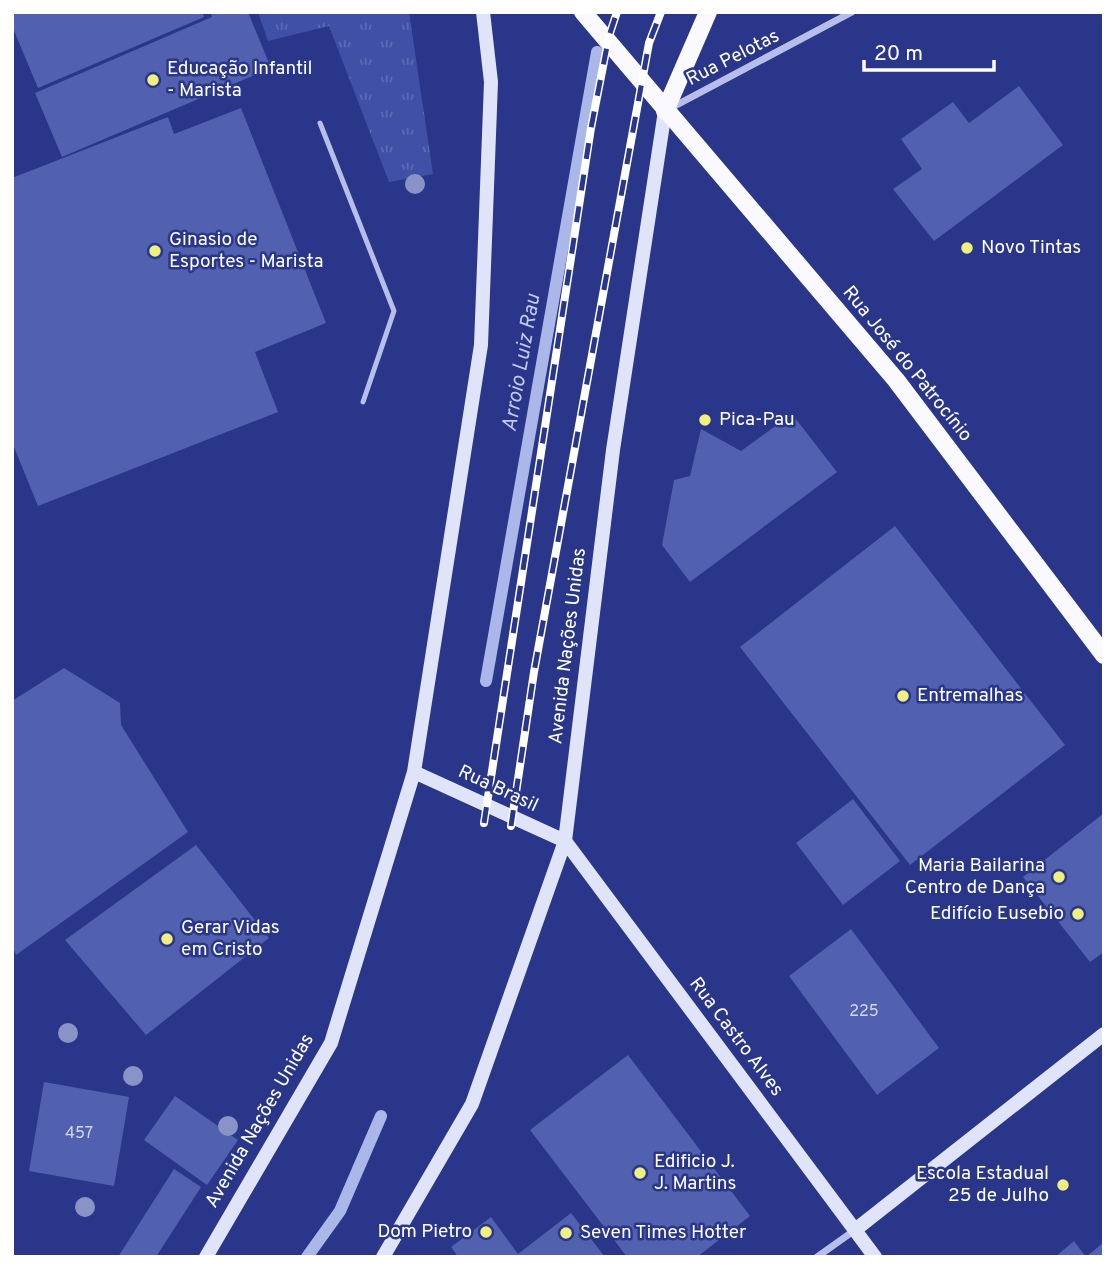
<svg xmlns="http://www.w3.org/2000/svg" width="1116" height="1269" font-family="Overpass,sans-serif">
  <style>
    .grass { fill: url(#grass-tufts) }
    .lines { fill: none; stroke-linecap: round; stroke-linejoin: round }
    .stream { stroke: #abb6e9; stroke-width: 12 }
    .building { fill: #5260b0 }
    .lane { stroke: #b6bee9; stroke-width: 5 }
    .street { stroke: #b6bee9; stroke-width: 7 }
    .secondary { stroke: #e0e4f8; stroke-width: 14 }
    .primary { stroke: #f9f9fe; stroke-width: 18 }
    .rail-casing { stroke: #fff; stroke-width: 8 }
    .rail { stroke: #293689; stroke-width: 5; stroke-dasharray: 16; stroke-linecap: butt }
    .tree { fill: #8a93c6 }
    .poi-dot { fill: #eff07d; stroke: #293689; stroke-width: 2.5 }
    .labels { text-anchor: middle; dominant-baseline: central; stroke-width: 5; stroke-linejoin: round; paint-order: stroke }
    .number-label { font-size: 16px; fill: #d4d7eb }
    .street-label { font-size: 19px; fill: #fff; stroke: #293689 }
    .poi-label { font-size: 19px; fill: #fff; stroke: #293689; text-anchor: start }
    .water-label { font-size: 21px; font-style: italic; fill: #c2caf0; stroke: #293689 }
  </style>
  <defs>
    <pattern id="grass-tufts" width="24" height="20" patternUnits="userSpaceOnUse" patternTransform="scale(1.75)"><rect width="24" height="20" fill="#4150a7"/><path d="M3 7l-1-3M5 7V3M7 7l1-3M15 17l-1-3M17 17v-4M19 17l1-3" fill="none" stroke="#5e6ab4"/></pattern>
  </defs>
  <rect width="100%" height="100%" fill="#293689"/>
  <path class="grass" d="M258 12H409L433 174 389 182 329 26 268 41Z"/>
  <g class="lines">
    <path class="stream" d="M486 681 597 52
      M307 1257 340 1211 381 1116"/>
  </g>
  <path class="building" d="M12 12H202L204 17 38 88 12 26Z
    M210 12H248L271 68 62 157 35 93 212 17Z
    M1019 86 1063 145 934 241 893 189 922 169 901 139 953 102 969 123Z
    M241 108 326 323 255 352 278 412 38 506 12 442V178L168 117 174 134Z
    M792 414 837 472 690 582 662 545 674 480 690 476 701 429 741 451Z
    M895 526 1065 745 910 865 740 647Z
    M64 668 120 703 121 725 188 832 16 955 12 945V701Z
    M853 799 900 861 843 905 796 843Z
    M1104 813V952L1090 962 1023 877Z
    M196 845 269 938 146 1035 65 940Z
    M851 929 939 1048 877 1095 789 976Z
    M628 1055 750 1216 697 1257H627L530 1130Z
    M44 1082 129 1097 114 1186 29 1171Z
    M175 1096 238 1140 207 1185 144 1140Z
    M174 1169 201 1187 156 1257H118Z
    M571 1213 605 1257H458L451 1247 491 1217 518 1254Z
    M1074 1241 1086 1257H1055Z
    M1104 1242V1257H1086Z"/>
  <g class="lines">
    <path class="lane" d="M320 123 394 311 363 402"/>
    <path class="street" d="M669 109 852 12
      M817 1257 855 1230"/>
    <path class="secondary" d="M414 772 565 841
      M565 841 875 1257
      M855 1230 1104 1034
      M206 1257 331 1043 414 772 481 345 491 82 483 12
      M383 1257 472 1104 565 841 613 450 665 111"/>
    <path class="primary" d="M583 12 896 380 1104 655
      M665 111 708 12"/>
    <defs>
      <path id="rail" d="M484 823 591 128 609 36 617 12
        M511 826 534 672 649 43 661 12"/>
    </defs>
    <use href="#rail" class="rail-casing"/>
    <use href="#rail" class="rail"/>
  </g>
  <g class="tree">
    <circle cx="415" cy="184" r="10"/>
    <circle cx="68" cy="1033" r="10"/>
    <circle cx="133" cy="1076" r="10"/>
    <circle cx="228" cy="1126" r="10"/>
    <circle cx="85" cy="1207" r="10"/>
  </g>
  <g class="poi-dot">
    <circle cx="153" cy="80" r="7"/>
    <circle cx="967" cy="248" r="7"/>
    <circle cx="155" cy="251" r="7"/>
    <circle cx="705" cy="420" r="7"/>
    <circle cx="903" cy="696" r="7"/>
    <circle cx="1059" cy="877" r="7"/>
    <circle cx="1078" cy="914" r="7"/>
    <circle cx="167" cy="939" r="7"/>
    <circle cx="640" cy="1173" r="7"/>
    <circle cx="1063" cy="1185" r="7"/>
    <circle cx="486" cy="1232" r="7"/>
    <circle cx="566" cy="1233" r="7"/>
  </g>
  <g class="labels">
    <g class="number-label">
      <text x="864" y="1012">225</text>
      <text x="79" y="1134">457</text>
    </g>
    <g class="street-label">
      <text transform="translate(733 58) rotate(-27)">Rua Pelotas</text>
      <text transform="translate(907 364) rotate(51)">Rua José do Patrocínio</text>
      <text transform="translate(568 646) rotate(-83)">Avenida Nações Unidas</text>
      <text transform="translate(498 789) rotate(25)">Rua Brasil</text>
      <text transform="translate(736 1037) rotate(53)">Rua Castro Alves</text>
      <text transform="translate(260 1121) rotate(-60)">Avenida Nações Unidas</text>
    </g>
    <g class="poi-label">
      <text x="167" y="69">Educação Infantil<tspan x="167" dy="22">- Marista</tspan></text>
      <text x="169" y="240">Ginasio de<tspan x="169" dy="22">Esportes - Marista</tspan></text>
      <text x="981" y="248">Novo Tintas</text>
      <text x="719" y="420">Pica-Pau</text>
      <text x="917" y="696">Entremalhas</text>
      <text x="1045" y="866" text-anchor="end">Maria Bailarina<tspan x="1045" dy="22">Centro de Dança</tspan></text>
      <text x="1064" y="914" text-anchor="end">Edifício Eusebio</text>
      <text x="181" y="928">Gerar Vidas<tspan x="181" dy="22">em Cristo</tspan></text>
      <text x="654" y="1162">Edificio J.<tspan x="654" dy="22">J. Martins</tspan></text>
      <text x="1049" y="1174" text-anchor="end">Escola Estadual<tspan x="1049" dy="22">25 de Julho</tspan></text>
      <text x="472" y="1232" text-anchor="end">Dom Pietro</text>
      <text x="580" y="1233">Seven Times Hotter</text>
    </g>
    <g class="water-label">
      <text transform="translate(522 363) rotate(-80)">Arroio Luiz Rau</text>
    </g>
  </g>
  <rect width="1116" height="1269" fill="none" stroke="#ffffff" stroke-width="28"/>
  <path d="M864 60v10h130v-10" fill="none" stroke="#ffffff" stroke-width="3.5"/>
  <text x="874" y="60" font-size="21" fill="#ffffff" stroke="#293689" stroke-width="5" paint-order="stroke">20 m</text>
</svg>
